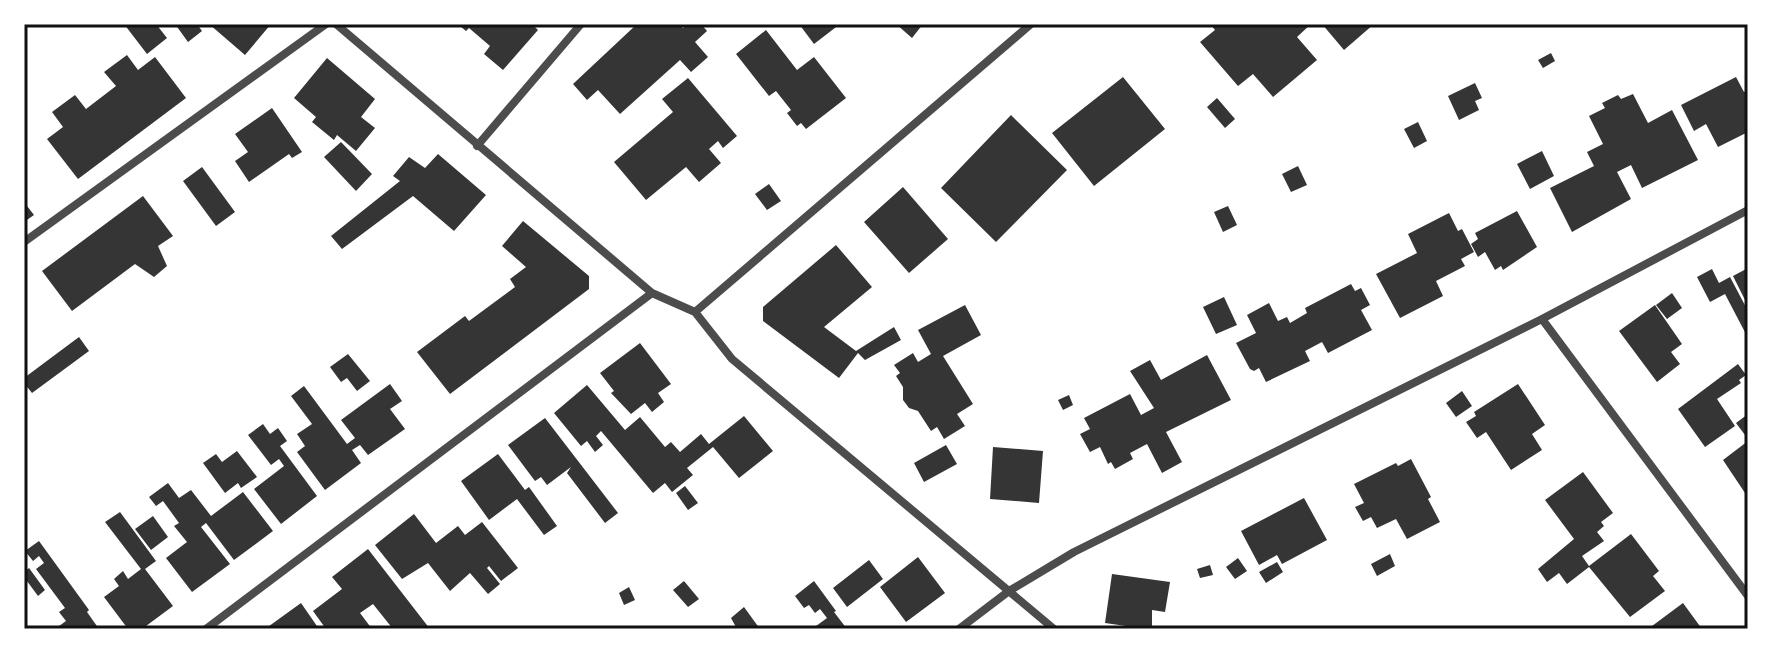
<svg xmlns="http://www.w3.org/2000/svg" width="1772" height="653" font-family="'Golos Text',sans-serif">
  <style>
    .building { fill: #353535 }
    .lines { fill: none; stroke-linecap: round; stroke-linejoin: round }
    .minor { stroke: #4c4c4c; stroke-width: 8 }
    .neatline { fill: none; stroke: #111; stroke-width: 3 }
  </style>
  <rect width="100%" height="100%" fill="#fff"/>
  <path class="building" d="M124 24H156L167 38 147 54Z
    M175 24H197L202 31 188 42Z
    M209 24H271L245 55Z
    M462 24H532L538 30 503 70 484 54 490 46 469 28 466 31 460 26Z
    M637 24H683L681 26 683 28 688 24H701L707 31 695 42 708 57 691 72 680 60 620 114 598 90 587 100 573 84Z
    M799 24H840L814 44Z
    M896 24H923L912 38Z
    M1210 24H1311L1297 37 1317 60 1273 97 1253 74 1238 86 1200 42 1215 30Z
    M1322 24H1374L1344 50Z
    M766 30 797 70 814 57 846 98 806 129 801 123 797 126 787 113 791 110 776 91 769 96 736 54Z
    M1551 53 1555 61 1543 68 1538 60Z
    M127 55 138 70 155 57 186 98 78 179 47 139 63 127 52 112 75 95 86 109 116 86 104 72Z
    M327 58 375 99 361 117 375 128 356 151 337 135 334 140 312 122 316 117 294 98Z
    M1123 77 1165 129 1094 186 1052 133Z
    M1736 77 1744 92 1748 90V132L1718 147 1706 124 1694 131 1681 105Z
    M688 78 737 136 723 148 718 141 709 149 721 163 699 182 686 167 646 200 614 162 673 112 662 99Z
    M1475 83 1482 98 1475 101 1479 110 1459 120 1448 96Z
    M1633 94 1648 123 1672 110 1698 160 1642 188 1631 165 1617 172 1631 199 1572 232 1550 188 1594 166 1587 152 1603 144 1589 116 1605 108 1602 103 1618 95 1621 99Z
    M1217 98 1235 119 1225 128 1207 107Z
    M272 108 302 152 292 158 289 154 249 182 235 161 248 152 235 134Z
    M1011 115 1067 170 996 242 941 188Z
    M1418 122 1427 141 1414 148 1404 129Z
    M341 142 372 174 356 191 324 157Z
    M1542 151 1554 176 1530 189 1517 164Z
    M438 154 486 195 454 231 413 196 342 249 331 236 400 181 393 176 409 157 425 168Z
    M1298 166 1307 185 1291 192 1282 174Z
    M202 167 235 212 216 226 183 181Z
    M769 184 781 201 767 210 755 194Z
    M903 187 948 239 909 273 864 222Z
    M143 196 173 236 158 246 167 266 154 277 135 264 72 311 42 271Z
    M24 202 34 215 24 222Z
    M1228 206 1237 225 1223 232 1214 212Z
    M1517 211 1537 247 1503 270 1501 266 1495 270 1485 252 1478 257 1471 244 1478 239 1475 233Z
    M1449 213 1458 231 1462 229 1474 252 1461 259 1465 266 1436 281 1443 296 1400 318 1376 274 1417 253 1408 234Z
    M523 221 589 276V289L450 394 417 352 465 316 469 321 515 287 510 279 526 267 502 246Z
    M836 245 872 287 824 327 856 351 894 327 901 340 865 360 858 353 839 378 763 321V307Z
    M1748 268V306L1733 276Z
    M1712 269 1719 283 1730 277 1748 311V338L1725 294 1710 302 1697 277Z
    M1351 284 1355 291 1361 288 1370 305 1361 310 1372 330 1328 353 1322 342 1305 351 1310 361 1266 382 1259 368 1254 371 1250 369 1236 343 1256 333 1247 315 1269 303 1278 321 1287 317 1290 323 1307 313 1305 308Z
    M1672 293 1682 308 1667 319 1656 305Z
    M1224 297 1237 325 1216 334 1203 307Z
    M965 305 981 335 943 356 973 404 957 414 965 426 944 439 937 427 931 431 918 411 909 408 903 400V387L896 376 900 373 894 365 913 353 918 362 931 354 918 330Z
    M1655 305 1682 344 1671 352 1680 364 1657 382 1619 331Z
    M79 337 89 351 32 393 24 383V378Z
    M640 343 671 384 658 393 664 402 652 412 645 403 631 414 611 393 614 391 600 373Z
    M348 354 370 381 357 391 347 378 341 382 330 367Z
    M1207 355 1231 400 1166 432 1182 462 1162 473 1147 444 1130 453 1133 459 1115 469 1111 462 1108 464 1100 447 1090 452 1080 434 1090 429 1084 418 1130 394 1141 415 1154 408 1130 371 1150 360 1161 380Z
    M1738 364 1746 375 1739 380 1741 383 1717 399 1735 426 1705 447 1678 409Z
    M390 384 402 401 390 409 405 429 368 455 360 445 352 450 361 463 325 490 297 452 305 446 297 434 312 424 291 396 304 386 347 444 355 438 341 420Z
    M1518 384 1545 425 1532 434 1542 450 1511 470 1486 432 1477 438 1466 422 1476 416 1474 412Z
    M587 385 625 430 640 417 665 447 671 442 680 452 701 434 709 444 744 416 773 451 739 478 713 447 687 468 693 475 672 492 665 483 653 493 601 431 596 436 603 445 595 452 587 441 581 446 554 413Z
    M1462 391 1472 406 1456 417 1446 403Z
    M1069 395 1073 405 1063 410 1058 400Z
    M1748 414V433L1745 435 1736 423Z
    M545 418 618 513 605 523 567 473 571 467 547 485 541 477 535 481 508 445Z
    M263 424 270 434 278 428 287 441 280 446 317 496 281 524 254 489 284 466 279 459 271 465 248 435Z
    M1748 441V493L1746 491 1745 493 1723 460Z
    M946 445 957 464 924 482 914 463Z
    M993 447 1043 451 1039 503 990 499Z
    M237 451 257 477 241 488 238 483 225 493 203 463 216 454 222 462Z
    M498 454 525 490 529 487 557 526 544 535 517 499 489 520 461 481Z
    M1411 459 1431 497 1428 499 1440 522 1407 539 1396 519 1377 528 1371 517 1363 521 1355 507 1364 503 1354 484 1396 463 1398 466Z
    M1583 472 1613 513 1601 522 1604 526 1597 532 1604 541 1582 556 1589 566 1631 534 1659 571 1653 576 1665 591 1630 617 1589 567 1567 584 1559 573 1547 582 1538 569 1574 539 1545 500Z
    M168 483 179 498 191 490 211 516 243 492 273 531 234 560 206 523 201 527 230 564 192 592 166 558 187 542 174 526 179 523 163 501 156 506 149 497Z
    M685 486 698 503 688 510 676 493Z
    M1304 498 1327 540 1282 564 1277 555 1259 565 1241 531Z
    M120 512 156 561 145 569 173 606 142 629H128L104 597 119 586 114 579 123 571 128 579 141 569 105 522Z
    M414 514 436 543 458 526 465 535 482 522 518 568 501 581 489 566 487 568 500 584 488 594 470 573 450 591 428 563 402 579 375 545Z
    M153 516 168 537 151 550 135 529Z
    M39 541 89 610 87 612 99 629H55L66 621 59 612 65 608 36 569 44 563 39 556 33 561 25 551Z
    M368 549 430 629H393L373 604 360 613 372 629H326L313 611 342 589 332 577Z
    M1390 554 1395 566 1377 576 1371 564Z
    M918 557 945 593 906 622 880 587Z
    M1238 558 1247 571 1235 579 1226 567Z
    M869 560 883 579 847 607 833 588Z
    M1277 562 1283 572 1266 583 1259 572Z
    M1210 565 1213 575 1200 578 1197 569Z
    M29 568 45 590 38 596 24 577V572Z
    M1112 574 1170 582 1165 612 1152 610V629H1133V627L1105 623Z
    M684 581 699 599 688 607 673 590Z
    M814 581 836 611 834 612 847 629H812L827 618 820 609 815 613 809 605 804 608 795 596Z
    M629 587 635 600 624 605 619 593Z
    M301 603 319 629H265Z
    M1683 603 1702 629H1648Z
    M744 607 760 629H737L731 618Z"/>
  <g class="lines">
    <path class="minor" d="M336 24 652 293 695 312 732 359 1054 629
      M477 146 581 24
      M24 242 326 24
      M695 312 1031 24
      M1542 319 1748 596
      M206 629 652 293
      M959 629 1009 591 1074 552 1542 319 1748 210"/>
  </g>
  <rect width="1772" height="653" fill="none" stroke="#ffffff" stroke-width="52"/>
  <rect x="26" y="26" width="1720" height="601" class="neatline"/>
</svg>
